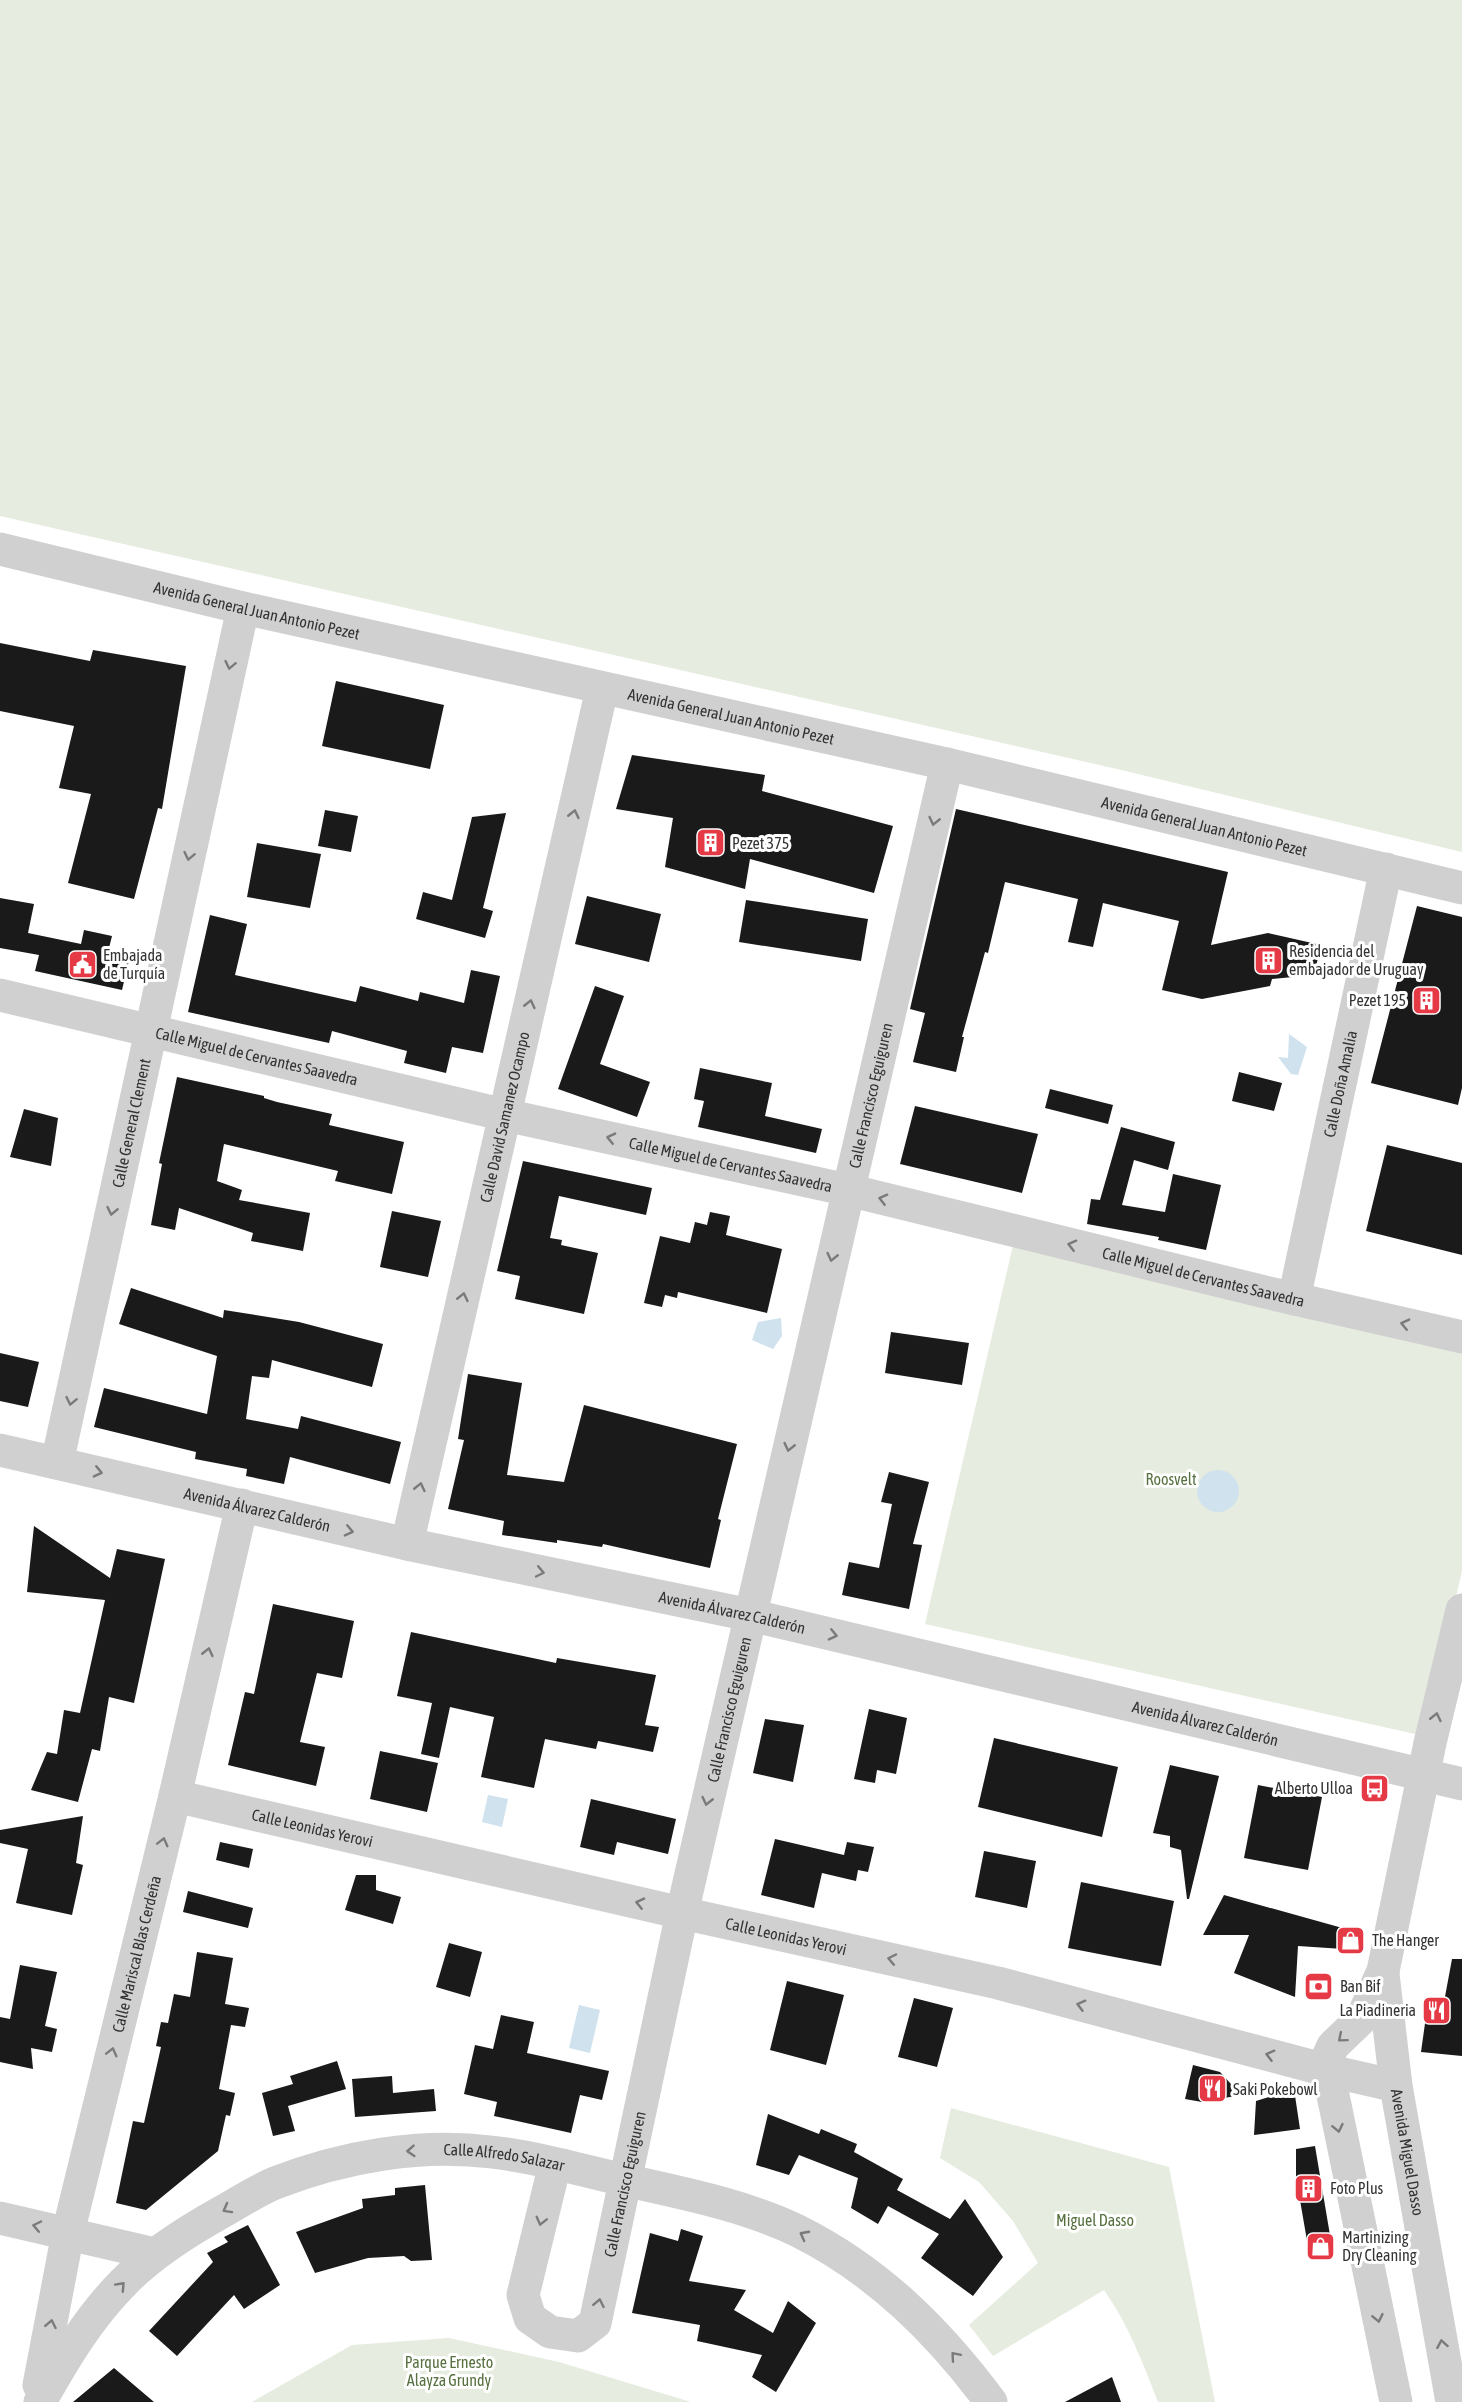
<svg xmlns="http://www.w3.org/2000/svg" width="1462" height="2402" font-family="'Asap Condensed',sans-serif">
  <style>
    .green { fill: #e6ecdf }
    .water { fill: #cfe2ee }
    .building { fill: #1a1a1a }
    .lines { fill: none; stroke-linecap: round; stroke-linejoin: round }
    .minor { stroke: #d0d0d0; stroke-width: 33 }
    .oneway { stroke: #7a7a7a }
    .labels { text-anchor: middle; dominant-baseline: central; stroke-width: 6; stroke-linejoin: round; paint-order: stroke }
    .street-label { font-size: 16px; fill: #333; stroke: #fff }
    .poi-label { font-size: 16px; fill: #333; stroke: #fff; text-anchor: start }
    .park-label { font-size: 16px; fill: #56703f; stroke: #fff }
  </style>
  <rect width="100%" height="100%" fill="#fff"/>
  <path class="green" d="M0 0H1462V852L1117 769 0 516Z
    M1014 1241 1462 1347V1571L1424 1736 925 1624Z
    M951 2108 1169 2167 1215 2402H1158C1143 2363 1128 2324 1104 2290L993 2356 969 2325 1038 2263 1013 2221 979 2182 940 2158Z
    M449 2338 559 2362 691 2402H252L352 2345Z"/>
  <path class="water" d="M1289 1034 1307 1047 1298 1075 1291 1074 1278 1057 1288 1058Z
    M781 1318 782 1336 773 1349 752 1340 758 1322Z
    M1197 1491a21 21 0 1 1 42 0a21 21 0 1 1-42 0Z
    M488 1795 508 1799 502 1827 482 1822Z
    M579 2005 600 2010 590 2053 569 2048Z"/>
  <path class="building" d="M0 643 90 661 93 650 186 666 162 809 158 808 134 899 68 883 91 794 59 788 74 726 0 711Z
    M336 681 444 705 430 769 322 746Z
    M632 755 765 775 762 791 893 826 874 893 750 859 745 889 665 867 673 818 616 809Z
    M956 809 1228 872 1211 945 1268 933 1321 945 1314 975 1272 979 1270 986 1202 999 1162 990 1179 921 1103 903 1093 947 1068 942 1078 899 1005 882 988 953 985 952 962 1037H964L956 1072 913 1062 925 1013 910 1009Z
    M325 810 358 816 351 852 318 846Z
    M506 813 483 908 493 911 485 938 416 919 423 892 452 900 472 817Z
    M257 843 321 854 310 908 247 897Z
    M587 896 661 914 649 962 575 944Z
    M0 898 34 904 28 933 81 944 84 930 112 936 108 952 130 956 122 990 35 971 39 955 0 948Z
    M746 900 868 919 861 961 739 942Z
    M1417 906 1462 917V1088L1458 1105 1371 1083Z
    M210 915 247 924 235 975 356 1002 360 986 418 1001 420 992 464 1003 471 970 500 976 483 1053 452 1047 446 1073 404 1063 407 1051 332 1031 329 1043 188 1012Z
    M595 986 624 996 600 1064 650 1082 637 1117 558 1089Z
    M700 1068 772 1083 765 1116 822 1129 816 1153 698 1127 704 1101 694 1099Z
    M1239 1072 1282 1083 1274 1111 1232 1101Z
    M177 1077 264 1096V1098L277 1102 332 1114 329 1125 404 1142 392 1194 335 1181 338 1171 224 1144 217 1181 242 1190 239 1200 310 1213 303 1251 251 1241 253 1233 179 1208 175 1230 151 1225 162 1164 159 1163Z
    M1050 1089 1113 1105 1108 1124 1045 1108Z
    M915 1106 1038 1134 1022 1193 900 1164Z
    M24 1109 58 1118 51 1166 10 1157Z
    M1121 1127 1175 1142 1168 1170 1134 1160 1122 1205 1165 1212 1173 1174 1221 1185 1206 1250 1158 1240 1159 1237 1087 1224 1091 1199 1100 1200Z
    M1387 1145 1462 1163V1255L1366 1231Z
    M523 1161 652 1188 646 1215 559 1196 550 1238 562 1240 561 1245 598 1253 584 1314 515 1299 520 1276 497 1271Z
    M392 1211 441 1221 428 1277 380 1267Z
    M710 1212 730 1216 726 1235 782 1249 767 1313 678 1292 677 1298 665 1295 662 1307 644 1303 660 1236 690 1243 695 1222 707 1225Z
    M131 1288 223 1318 224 1310 299 1322 383 1344 372 1387 272 1360 269 1378 252 1376 246 1419 298 1429 301 1416 401 1442 390 1484 290 1457 284 1484 246 1476 247 1469 195 1459 196 1452 94 1427 104 1388 207 1414 217 1356 119 1324Z
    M891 1332 969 1343 962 1385 885 1373Z
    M0 1353 39 1362 28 1407 0 1401Z
    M468 1374 522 1383 507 1475 564 1482 584 1405 737 1444 718 1519 721 1520 710 1568 603 1544 602 1547 557 1540V1543L502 1535 504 1521 448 1509 464 1440 458 1439Z
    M889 1472 929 1482 913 1544 922 1545 909 1609 842 1595 849 1562 879 1568 892 1504 881 1502Z
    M34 1526 110 1578 117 1549 165 1559 134 1703 109 1697 100 1751 92 1749 78 1802 31 1790 47 1752 57 1754 64 1710 80 1713 105 1600 27 1592Z
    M273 1604 354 1621 342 1678 317 1673 300 1742 325 1747 316 1786 228 1765 245 1692 254 1694Z
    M411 1632 556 1663 557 1658 656 1675 645 1725 659 1727 653 1752 598 1741 596 1749 545 1739 534 1788 481 1777 494 1717 450 1707 439 1758 421 1754 432 1703 397 1696Z
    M869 1709 907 1718 896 1774 877 1770 875 1783 854 1779Z
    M765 1719 804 1725 793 1782 753 1773Z
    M994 1738 1118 1767 1102 1837 978 1807Z
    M380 1751 438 1763 427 1812 370 1799Z
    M1170 1765 1219 1776 1189 1899H1187L1181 1850 1170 1847V1836L1153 1833Z
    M1258 1785 1322 1797 1308 1870 1244 1858Z
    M591 1799 676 1819 668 1854 617 1842 614 1855 580 1847Z
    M83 1816 76 1863 83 1865 72 1915 16 1903 28 1849 0 1843V1830Z
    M775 1839 844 1855 847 1842 874 1847 868 1872 858 1870 856 1881 822 1873 814 1908 761 1895Z
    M220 1842 253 1849 249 1868 216 1860Z
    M984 1851 1036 1861 1027 1908 975 1897Z
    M356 1875H376V1890L401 1897 393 1924 345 1910Z
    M1081 1882 1174 1901 1161 1966 1068 1948Z
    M188 1891 253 1908 248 1928 183 1912Z
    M1224 1895 1346 1929 1358 1928V1950L1298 1946 1295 1997 1234 1973 1249 1935H1203Z
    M449 1943 482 1952 470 1997 436 1987Z
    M197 1952 233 1958 225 2004 249 2008 245 2027 231 2025 219 2089 235 2093 230 2116 226 2115 218 2151 146 2210 116 2203 133 2121 144 2123 161 2047 156 2046 161 2022 168 2023 174 1994 190 1997Z
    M1452 1959H1462V2056L1421 2052 1428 2002H1444Z
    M20 1965 57 1972 45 2026 57 2029 52 2052 31 2048 33 2069 0 2062V2017L10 2019Z
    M787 1981 844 1995 826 2065 770 2050Z
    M914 1998 953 2008 937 2067 898 2057Z
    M501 2015 534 2022 527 2053 609 2071 602 2100 580 2095 571 2133 494 2116 497 2102 464 2094 475 2045 493 2049Z
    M337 2061 346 2089 288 2106 295 2131 273 2136 262 2093 293 2084 290 2076Z
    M1193 2065 1220 2072 1241 2095 1202 2102 1185 2099Z
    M392 2076 393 2093 434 2089 436 2111 355 2117 352 2079Z
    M1294 2089 1300 2129 1254 2135 1256 2101Z
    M768 2114 819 2134 821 2129 857 2144 854 2152 903 2179 897 2190 950 2219 965 2199 1003 2257 973 2296 921 2258 939 2234 888 2206 878 2224 851 2208 858 2178 799 2155 789 2175 756 2165Z
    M1315 2146 1333 2253 1310 2258 1296 2177V2149Z
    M425 2185 432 2260 411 2261 404 2256 368 2258 315 2273 296 2232 363 2208 362 2199 395 2195V2188Z
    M248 2225 280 2285 244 2309 234 2295 177 2356 149 2331 213 2262 207 2253 228 2242 224 2237Z
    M681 2229 703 2236 689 2281 746 2290 734 2310 773 2333 788 2301 816 2323 776 2392 752 2377 762 2355 697 2341 700 2325 632 2313 650 2233 678 2241Z
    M114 2368 154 2402H73Z
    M1112 2377 1121 2402H1065Z"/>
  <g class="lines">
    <g class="minor">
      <path id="s1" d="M0 549 243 608 947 764 1462 888"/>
      <path id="s2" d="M0 995 505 1115 848 1190 1269 1293 1462 1337"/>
      <path id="s3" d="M1294 1299 1386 869"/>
      <path id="s4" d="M0 1450 407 1544 750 1615 1462 1784"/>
      <path id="s5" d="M57 1463 243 608"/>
      <path id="s6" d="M407 1544 602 689"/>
      <path id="s7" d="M175 1796 682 1913 998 1983 1326 2070 1396 2086"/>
      <path id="s8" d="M1383 1974 1396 2086 1452 2402"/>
      <path id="s9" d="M555 2164 523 2295 530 2318 550 2332 578 2336 595 2323 682 1913 947 764"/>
      <path d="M0 2218 155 2254"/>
      <path id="s10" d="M39 2385 68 2233 175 1796 242 1505"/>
      <path id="s11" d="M40 2402C64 2359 89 2317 124 2282 151 2254 186 2232 220 2213 238 2203 256 2191 275 2183 342 2157 419 2143 491 2152 536 2157 581 2170 624 2180 682 2193 744 2205 798 2231 878 2271 938 2331 991 2402"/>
      <path d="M1396 2402 1326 2061 1333 2046 1362 2018 1383 1971 1430 1743 1462 1610"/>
    </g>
  </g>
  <defs><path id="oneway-chevron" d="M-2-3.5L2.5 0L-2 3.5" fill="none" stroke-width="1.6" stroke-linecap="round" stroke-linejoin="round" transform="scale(1.5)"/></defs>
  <g class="oneway">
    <use href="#oneway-chevron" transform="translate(230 665) rotate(102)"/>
    <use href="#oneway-chevron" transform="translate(574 814) rotate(-77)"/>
    <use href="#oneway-chevron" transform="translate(934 821) rotate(103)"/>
    <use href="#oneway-chevron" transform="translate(189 856) rotate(102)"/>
    <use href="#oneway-chevron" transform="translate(530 1004) rotate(-77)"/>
    <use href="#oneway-chevron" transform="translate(611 1138) rotate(-167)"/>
    <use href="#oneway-chevron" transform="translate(883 1199) rotate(-166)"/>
    <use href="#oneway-chevron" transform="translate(112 1211) rotate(102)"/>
    <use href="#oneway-chevron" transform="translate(1072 1245) rotate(-166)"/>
    <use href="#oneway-chevron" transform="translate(832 1257) rotate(103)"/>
    <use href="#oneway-chevron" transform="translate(463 1297) rotate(-77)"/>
    <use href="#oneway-chevron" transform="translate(1405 1324) rotate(-167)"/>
    <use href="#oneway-chevron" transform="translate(71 1401) rotate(102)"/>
    <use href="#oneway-chevron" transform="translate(789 1447) rotate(103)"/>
    <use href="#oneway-chevron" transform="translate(98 1472) rotate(13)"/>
    <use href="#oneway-chevron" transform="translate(420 1487) rotate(-77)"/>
    <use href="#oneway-chevron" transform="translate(349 1531) rotate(13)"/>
    <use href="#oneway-chevron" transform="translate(540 1572) rotate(12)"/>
    <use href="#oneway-chevron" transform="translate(833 1635) rotate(13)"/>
    <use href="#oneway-chevron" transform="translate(208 1652) rotate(-77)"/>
    <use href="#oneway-chevron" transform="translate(1436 1717) rotate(-77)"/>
    <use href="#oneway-chevron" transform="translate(707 1801) rotate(103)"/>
    <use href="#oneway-chevron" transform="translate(163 1842) rotate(-76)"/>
    <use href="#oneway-chevron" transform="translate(640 1903) rotate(-167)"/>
    <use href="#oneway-chevron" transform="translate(892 1959) rotate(-168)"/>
    <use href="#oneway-chevron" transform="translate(1081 2005) rotate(-165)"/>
    <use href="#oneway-chevron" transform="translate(1342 2038) rotate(140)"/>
    <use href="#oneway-chevron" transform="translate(112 2052) rotate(-76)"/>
    <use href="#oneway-chevron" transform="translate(1270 2055) rotate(-165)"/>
    <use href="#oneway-chevron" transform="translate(1338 2128) rotate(78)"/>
    <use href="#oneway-chevron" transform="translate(411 2151) rotate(176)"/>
    <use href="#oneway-chevron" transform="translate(227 2209) rotate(151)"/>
    <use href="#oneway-chevron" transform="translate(541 2221) rotate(104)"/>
    <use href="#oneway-chevron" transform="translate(37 2226) rotate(-168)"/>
    <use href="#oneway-chevron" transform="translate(804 2235) rotate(-152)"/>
    <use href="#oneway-chevron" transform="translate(121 2286) rotate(-47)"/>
    <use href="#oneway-chevron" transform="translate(599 2303) rotate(-79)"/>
    <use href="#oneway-chevron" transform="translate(1378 2318) rotate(78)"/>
    <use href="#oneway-chevron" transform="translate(51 2324) rotate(-79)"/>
    <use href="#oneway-chevron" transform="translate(1442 2344) rotate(-100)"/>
    <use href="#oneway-chevron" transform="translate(955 2356) rotate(-131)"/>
  </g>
  <defs>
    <symbol id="building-square" viewBox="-11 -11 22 22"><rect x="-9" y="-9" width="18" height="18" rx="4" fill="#e63946" stroke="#fff"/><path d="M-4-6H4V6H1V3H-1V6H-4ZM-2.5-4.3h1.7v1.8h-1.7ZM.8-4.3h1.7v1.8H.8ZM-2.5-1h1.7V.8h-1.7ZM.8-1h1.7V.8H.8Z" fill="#fff"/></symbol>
    <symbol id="civic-square" viewBox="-11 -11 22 22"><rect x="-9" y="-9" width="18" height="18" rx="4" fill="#e63946" stroke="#fff"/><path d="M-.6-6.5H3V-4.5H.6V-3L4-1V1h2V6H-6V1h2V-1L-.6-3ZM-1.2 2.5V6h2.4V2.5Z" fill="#fff"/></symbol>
    <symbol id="bus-square" viewBox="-11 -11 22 22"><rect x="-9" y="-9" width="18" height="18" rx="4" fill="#e63946" stroke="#fff"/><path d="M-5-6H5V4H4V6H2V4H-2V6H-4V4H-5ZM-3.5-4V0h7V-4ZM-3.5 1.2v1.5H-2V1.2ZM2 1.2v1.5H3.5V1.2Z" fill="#fff"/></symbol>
    <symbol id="shop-square" viewBox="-11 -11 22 22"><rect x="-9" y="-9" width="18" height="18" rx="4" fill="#e63946" stroke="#fff"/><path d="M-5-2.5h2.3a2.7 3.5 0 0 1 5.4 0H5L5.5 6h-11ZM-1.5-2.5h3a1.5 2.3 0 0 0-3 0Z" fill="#fff"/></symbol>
    <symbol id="bank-square" viewBox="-11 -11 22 22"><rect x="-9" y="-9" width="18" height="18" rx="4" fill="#e63946" stroke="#fff"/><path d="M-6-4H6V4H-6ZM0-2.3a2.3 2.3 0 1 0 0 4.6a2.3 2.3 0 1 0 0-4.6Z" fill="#fff"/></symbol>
    <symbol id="restaurant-square" viewBox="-11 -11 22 22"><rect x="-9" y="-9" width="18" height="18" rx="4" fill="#e63946" stroke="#fff"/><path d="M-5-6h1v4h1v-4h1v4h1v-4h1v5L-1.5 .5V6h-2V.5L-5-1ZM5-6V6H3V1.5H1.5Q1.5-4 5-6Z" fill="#fff"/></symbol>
  </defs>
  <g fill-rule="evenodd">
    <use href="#building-square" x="694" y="826" width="33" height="33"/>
    <use href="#building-square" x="1252" y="944" width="33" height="33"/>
    <use href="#civic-square" x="66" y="948" width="33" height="33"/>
    <use href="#building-square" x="1410" y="984" width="33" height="33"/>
    <use href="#bus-square" x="1358" y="1772" width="33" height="33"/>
    <use href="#shop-square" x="1334" y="1924" width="33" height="33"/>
    <use href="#bank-square" x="1302" y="1970" width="33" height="33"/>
    <use href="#restaurant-square" x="1420" y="1994" width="33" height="33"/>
    <use href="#restaurant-square" x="1196" y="2072" width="33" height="33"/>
    <use href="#building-square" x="1292" y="2172" width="33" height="33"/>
    <use href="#shop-square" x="1304" y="2230" width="33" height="33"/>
  </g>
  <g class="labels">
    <g class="street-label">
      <text stroke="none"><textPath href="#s1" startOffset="264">Avenida General Juan Antonio Pezet</textPath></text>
      <text stroke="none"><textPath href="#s1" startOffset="750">Avenida General Juan Antonio Pezet</textPath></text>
      <text stroke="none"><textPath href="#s1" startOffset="1236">Avenida General Juan Antonio Pezet</textPath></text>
      <text stroke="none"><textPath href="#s2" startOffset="264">Calle Miguel de Cervantes Saavedra</textPath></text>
      <text stroke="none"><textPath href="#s3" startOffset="220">Calle Doña Amalia</textPath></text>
      <text stroke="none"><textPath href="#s9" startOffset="1491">Calle Francisco Eguiguren</textPath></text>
      <text stroke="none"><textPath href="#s6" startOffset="438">Calle David Samanez Ocampo</textPath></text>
      <text stroke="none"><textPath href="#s5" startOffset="348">Calle General Clement</textPath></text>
      <text stroke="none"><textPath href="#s2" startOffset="750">Calle Miguel de Cervantes Saavedra</textPath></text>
      <text stroke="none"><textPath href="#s2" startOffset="1236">Calle Miguel de Cervantes Saavedra</textPath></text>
      <text stroke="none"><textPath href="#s4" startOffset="264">Avenida Álvarez Calderón</textPath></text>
      <text stroke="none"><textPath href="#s4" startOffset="750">Avenida Álvarez Calderón</textPath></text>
      <text stroke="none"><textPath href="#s9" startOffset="861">Calle Francisco Eguiguren</textPath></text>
      <text stroke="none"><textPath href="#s4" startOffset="1236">Avenida Álvarez Calderón</textPath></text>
      <text stroke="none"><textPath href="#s7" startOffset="141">Calle Leonidas Yerovi</textPath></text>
      <text stroke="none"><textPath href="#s7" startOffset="627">Calle Leonidas Yerovi</textPath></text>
      <text stroke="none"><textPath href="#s10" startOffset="442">Calle Mariscal Blas Cerdeña</textPath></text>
      <text stroke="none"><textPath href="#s8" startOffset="180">Avenida Miguel Dasso</textPath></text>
      <text stroke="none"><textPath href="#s11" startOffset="562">Calle Alfredo Salazar</textPath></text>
      <text stroke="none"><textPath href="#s9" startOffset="375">Calle Francisco Eguiguren</textPath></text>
    </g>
    <g class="poi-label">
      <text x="732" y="843">Pezet 375</text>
      <text x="1289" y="951">Residencia del<tspan x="1289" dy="18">embajador de Uruguay</tspan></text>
      <text x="103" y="955">Embajada<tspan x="103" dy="18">de Turquía</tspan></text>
      <text x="1406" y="1000" text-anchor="end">Pezet 195</text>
      <text x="1353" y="1788" text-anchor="end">Alberto Ulloa</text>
      <text x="1372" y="1940">The Hanger</text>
      <text x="1340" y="1986">Ban Bif</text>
      <text x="1416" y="2010" text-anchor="end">La Piadineria</text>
      <text x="1233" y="2089">Saki Pokebowl</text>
      <text x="1330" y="2188">Foto Plus</text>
      <text x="1342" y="2237">Martinizing<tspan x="1342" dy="18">Dry Cleaning</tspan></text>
    </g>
    <g class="park-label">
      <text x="1171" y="1479">Roosvelt</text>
      <text x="1095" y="2220">Miguel Dasso</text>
      <text x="449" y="2362">Parque Ernesto<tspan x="449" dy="18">Alayza Grundy</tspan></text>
    </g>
  </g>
</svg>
